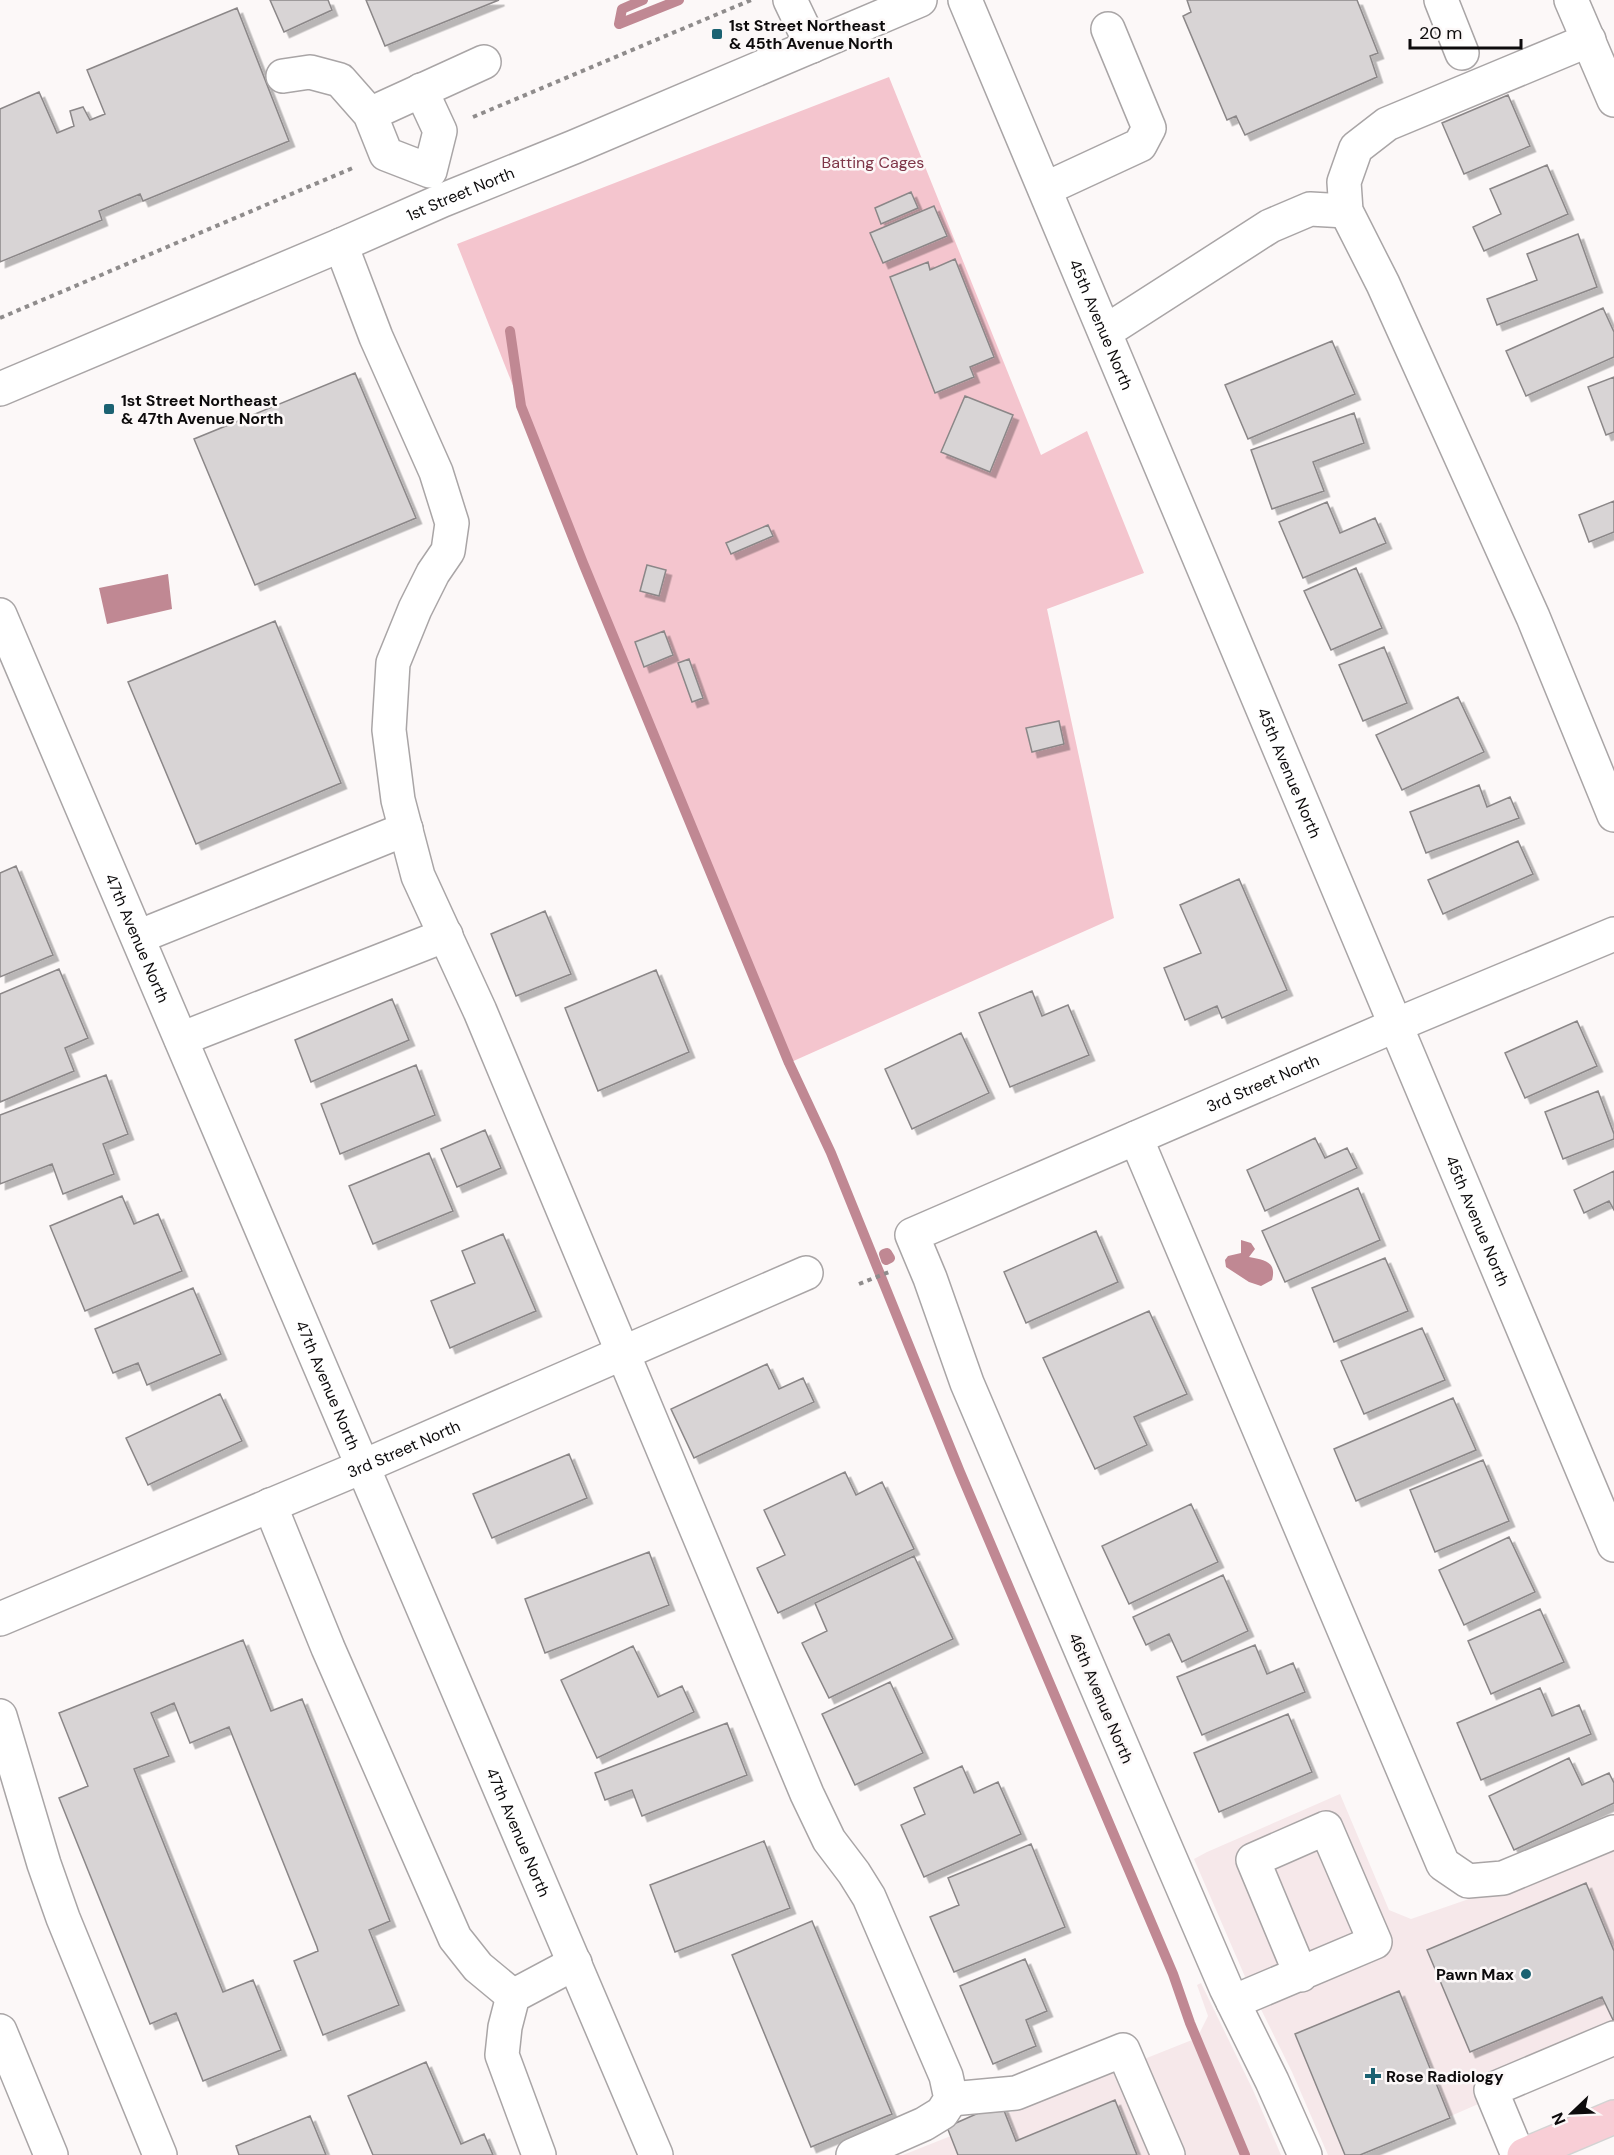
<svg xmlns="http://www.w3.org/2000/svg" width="1614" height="2155" font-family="'DM Sans',sans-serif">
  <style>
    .built { fill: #f6e8ea }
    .green { fill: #f4c5ce }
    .water { fill: #c08893 }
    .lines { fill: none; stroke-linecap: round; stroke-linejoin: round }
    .stream { stroke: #c08893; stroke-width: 10 }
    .building { fill: #d8d4d5; stroke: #8b8788; stroke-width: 1.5; filter: url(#shadow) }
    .minor-casing { stroke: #a9a5a6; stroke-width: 36 }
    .major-casing { stroke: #d3d3d3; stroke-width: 36 }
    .path { stroke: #8f8c8c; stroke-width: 4; stroke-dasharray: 4.5 4.5; stroke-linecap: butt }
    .minor { stroke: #fff; stroke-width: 33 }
    .major { stroke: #f8ced6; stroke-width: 33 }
    .poi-dot { fill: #1b6272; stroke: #fcf8f8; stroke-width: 2 }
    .labels { text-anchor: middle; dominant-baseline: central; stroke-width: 5; stroke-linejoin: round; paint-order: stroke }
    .poi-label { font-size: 16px; font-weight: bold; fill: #0d0b0c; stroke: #fcf8f8; text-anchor: start }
    .park-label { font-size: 16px; fill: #7e3648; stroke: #fcf8f8 }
    .street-label { font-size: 16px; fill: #0d0b0c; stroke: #fcf8f8 }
  </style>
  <defs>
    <filter id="shadow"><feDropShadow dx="5.5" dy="5.5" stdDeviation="0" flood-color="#0004"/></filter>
  </defs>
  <rect width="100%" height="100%" fill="#fcf8f8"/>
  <path class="built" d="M1340 1794 1389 1910 1411 1919 1614 1849V2045L1361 2155H1328L1292 2072 1246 1979 1194 1859 1207 1852Z
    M1201 1983 1253 2090 1281 2155H903L1197 2038 1208 2016 1197 1985Z"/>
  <path class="green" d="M889 77 1041 455 1087 431 1144 573 1047 609 1114 918 789 1063 583 563 457 244Z"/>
  <path class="water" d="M168 574 172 609 107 624 99 588Z
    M1241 1240 1251 1243 1255 1249 1249 1257C1264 1260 1277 1261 1272 1280L1261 1286 1249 1282 1226 1267 1225 1260 1228 1256 1241 1253Z"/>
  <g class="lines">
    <path class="stream" d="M619 24 679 0
      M619 24 622 9 643 0
      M510 331 521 406 583 563 789 1063 831 1153 960 1472 1173 1974 1190 2023 1245 2155
      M887 1253 890 1258 886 1260 884 1254Z"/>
  </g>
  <path class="building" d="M270 0H328L332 10 284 32Z
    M366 0H499L385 46Z
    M1187 0H1357L1378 53 1370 56 1377 77 1245 135 1236 116 1227 120 1183 16 1191 12Z
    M237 8 289 141 143 201 140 194 99 211 102 220 0 262V109L39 92 57 133 74 126 70 111 83 107 90 120 105 114 87 70Z
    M1508 95 1530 146 1464 174 1442 123Z
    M1547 165 1568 214 1484 251 1473 227 1501 214 1490 189Z
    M911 192 918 208 881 224 875 208Z
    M934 206 947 236 883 263 870 233Z
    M1578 234 1597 287 1497 325 1487 299 1537 280 1527 254Z
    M955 259 994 357 970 367 974 377 935 393 890 277 928 262 930 270Z
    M1603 308 1614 332V357L1526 396 1506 351Z
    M1332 341 1355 394 1248 439 1225 385Z
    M355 373 416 518 255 585 194 439Z
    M1614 377V432L1606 435 1588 387Z
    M965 396 1013 415 990 472 941 452Z
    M1354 413 1364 443 1313 462 1324 491 1272 509 1251 450Z
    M1614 501V532L1589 542 1579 515Z
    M1327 502 1340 533 1375 518 1386 543 1303 578 1279 522Z
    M768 525 773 536 731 554 726 543Z
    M647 565 666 570 659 596 640 591Z
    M1356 568 1382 628 1331 650 1304 591Z
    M275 621 341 783 196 844 128 682Z
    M664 631 673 655 644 667 635 642Z
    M1384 647 1407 703 1363 721 1339 665Z
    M689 659 703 698 692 702 678 663Z
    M1458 697 1484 752 1402 790 1376 735Z
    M1059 721 1064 744 1032 752 1026 728Z
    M1479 785 1487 807 1510 797 1519 818 1426 853 1410 812Z
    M1518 841 1533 874 1443 914 1428 880Z
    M16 866 53 955 0 977V873Z
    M1239 879 1287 990 1222 1018 1217 1006 1185 1020 1164 968 1201 953 1180 905Z
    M545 911 571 974 516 996 491 934Z
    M59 969 88 1038 65 1048 74 1071 0 1102V994Z
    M656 970 689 1052 598 1091 565 1008Z
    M1032 991 1042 1016 1068 1005 1089 1055 1010 1087 979 1013Z
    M392 999 409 1040 311 1082 295 1040Z
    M1577 1021 1597 1066 1525 1098 1505 1053Z
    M961 1033 989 1093 912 1129 885 1069Z
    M416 1065 435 1115 340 1154 321 1104Z
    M106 1075 128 1134 103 1144 114 1174 63 1194 52 1164 0 1184V1115Z
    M1598 1091 1614 1134V1139L1563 1159 1545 1112Z
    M485 1130 501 1168 457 1187 441 1149Z
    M1315 1138 1325 1158 1347 1148 1357 1168 1265 1211 1247 1170Z
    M429 1153 453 1211 373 1244 349 1186Z
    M1614 1171V1210L1609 1201 1584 1213 1574 1190Z
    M1358 1188 1380 1240 1285 1282 1262 1231Z
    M122 1196 134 1224 158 1214 182 1271 85 1311 50 1226Z
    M1096 1231 1118 1282 1026 1323 1004 1272Z
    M503 1234 536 1311 450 1348 431 1301 475 1283 462 1251Z
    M1385 1258 1408 1311 1334 1342 1312 1288Z
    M193 1288 221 1354 147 1385 138 1363 113 1373 95 1329Z
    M1149 1311 1187 1394 1134 1417 1147 1445 1095 1469 1043 1358Z
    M1422 1328 1445 1380 1364 1414 1341 1361Z
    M767 1364 779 1389 803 1378 814 1402 694 1458 671 1409Z
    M220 1394 242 1441 148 1485 126 1438Z
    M1453 1398 1476 1450 1356 1501 1334 1449Z
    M569 1454 587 1498 492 1538 473 1494Z
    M1483 1460 1509 1521 1435 1552 1410 1490Z
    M845 1472 856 1495 882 1482 914 1549 778 1613 757 1568 785 1555 764 1510Z
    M1191 1504 1218 1562 1129 1604 1102 1546Z
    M1509 1537 1535 1592 1464 1625 1439 1570Z
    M649 1552 669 1605 545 1653 525 1599Z
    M914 1556 953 1639 829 1698 802 1643 827 1631 815 1603Z
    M1223 1575 1248 1631 1182 1662 1169 1634 1146 1645 1133 1617Z
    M1540 1609 1564 1662 1491 1694 1468 1641Z
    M243 1640 271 1711 302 1699 390 1921 369 1930 399 2005 323 2035 294 1961 318 1951 317 1947 229 1727 190 1743 174 1703 151 1713 169 1756 134 1769 223 1992 253 1980 281 2050 203 2081 176 2013 150 2024 59 1798 88 1786 59 1713Z
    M1255 1645 1267 1674 1293 1663 1305 1692 1202 1735 1177 1677Z
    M633 1646 658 1697 682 1686 694 1712 597 1758 561 1680Z
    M890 1682 923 1753 855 1785 822 1714Z
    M1540 1688 1552 1716 1579 1705 1591 1734 1481 1780 1457 1723Z
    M1288 1714 1312 1772 1219 1812 1194 1753Z
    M727 1723 747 1775 642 1816 632 1790 605 1800 595 1773Z
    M1569 1758 1582 1785 1609 1773 1614 1783V1803L1514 1850 1489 1796Z
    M962 1766 974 1793 998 1782 1021 1834 924 1877 901 1825 925 1814 914 1788Z
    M764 1841 790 1908 675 1952 650 1885Z
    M1031 1844 1065 1927 954 1972 930 1917 959 1905 948 1878Z
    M1586 1883 1614 1951V2022L1602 1997 1470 2052 1427 1950Z
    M812 1921 892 2114 811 2147 732 1955Z
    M1025 1959 1047 2011 1026 2020 1036 2046 993 2064 960 1986Z
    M1399 1991 1450 2118 1360 2155H1345L1295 2034Z
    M426 2062 461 2144 484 2134 493 2155H373L348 2096Z
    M1115 2100 1137 2155H958L947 2127 1001 2103 1016 2141Z
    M310 2116 326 2155H239L236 2146Z"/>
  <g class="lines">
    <defs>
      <g id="minor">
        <path d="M790 0 812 46"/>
        <path id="s1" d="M965 0 1614 1545"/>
        <path d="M1441 0 1462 53"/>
        <path d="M1571 0 1614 100"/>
        <path d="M1589 40 1387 124 1356 148 1344 182 1346 211 1383 284 1533 617 1614 815"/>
        <path d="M283 76 310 72 340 80 370 114 386 154 430 171 440 131 421 90"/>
        <path d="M370 114 484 62"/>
        <path d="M1045 189 1140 145 1149 128 1108 29"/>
        <path d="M341 245 376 337 436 472 452 523 448 551 433 573 415 609 393 663 389 730 398 800 418 876 480 1011 807 1794 829 1840 854 1873 869 1897 946 2076 951 2099 942 2113 924 2124 853 2155"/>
        <path d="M1105 332 1270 226 1310 209 1346 211"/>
        <path id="s2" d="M0 389 341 245 443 200 574 147 920 0"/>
        <path id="s3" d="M0 615 656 2155"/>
        <path d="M138 937 406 829"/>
        <path d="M181 1039 446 935"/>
        <path d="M1136 1138 1443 1864 1468 1881 1503 1878 1614 1832"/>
        <path d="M270 1505 328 1648 455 1938 478 1967 513 1996"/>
        <path id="s4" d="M0 1619 364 1466 806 1273"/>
        <path d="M0 1716 44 1864 63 1918 160 2155"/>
        <path d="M1233 2002 1375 1942 1326 1828 1253 1860 1301 1975"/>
        <path d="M0 2031 51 2155"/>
        <path d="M951 2099 1016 2093 1123 2050 1168 2155"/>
        <path d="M539 2155 502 2055 505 2027 513 1996 575 1963"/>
        <path id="s5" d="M1305 2155 1272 2081 1226 1988 1142 1793 967 1383 930 1278 912 1235 1396 1025 1614 934"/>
        <path d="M1518 2155 1491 2090 1614 2038"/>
      </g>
      <path id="major" d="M1524 2155 1614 2117"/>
    </defs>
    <use href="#minor" class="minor-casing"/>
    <use href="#major" class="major-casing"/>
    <path class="path" d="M473 117 751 0
      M0 318 355 167
      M859 1284 889 1272"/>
    <use href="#minor" class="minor"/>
    <use href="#major" class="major"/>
  </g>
  <g class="poi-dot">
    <rect x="711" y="28" width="12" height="12" rx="3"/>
    <rect x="103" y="403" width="12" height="12" rx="3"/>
    <circle cx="1526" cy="1974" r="6"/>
    <path d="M1370 2067h6v6h6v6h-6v6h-6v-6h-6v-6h6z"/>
  </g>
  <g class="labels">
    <g class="poi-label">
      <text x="729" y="25">1st Street Northeast<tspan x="729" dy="18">&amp; 45th Avenue North</tspan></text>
      <text x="121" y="400">1st Street Northeast<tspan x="121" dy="18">&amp; 47th Avenue North</tspan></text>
      <text x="1514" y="1974" text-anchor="end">Pawn Max</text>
      <text x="1386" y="2076">Rose Radiology</text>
    </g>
    <g class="park-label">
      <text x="873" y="162">Batting Cages</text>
    </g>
    <g class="street-label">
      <text stroke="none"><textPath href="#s2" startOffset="500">1st Street North</textPath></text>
      <text stroke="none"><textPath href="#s1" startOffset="352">45th Avenue North</textPath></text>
      <text stroke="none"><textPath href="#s1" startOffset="838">45th Avenue North</textPath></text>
      <text stroke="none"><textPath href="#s3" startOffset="351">47th Avenue North</textPath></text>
      <text stroke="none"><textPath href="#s5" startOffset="1383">3rd Street North</textPath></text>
      <text stroke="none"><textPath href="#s1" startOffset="1324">45th Avenue North</textPath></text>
      <text stroke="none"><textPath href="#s3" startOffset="837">47th Avenue North</textPath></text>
      <text stroke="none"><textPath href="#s4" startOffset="438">3rd Street North</textPath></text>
      <text transform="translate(1101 1698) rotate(67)">46th Avenue North</text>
      <text stroke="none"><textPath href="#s3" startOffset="1323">47th Avenue North</textPath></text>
    </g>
  </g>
  <g transform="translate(1572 2113) rotate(247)" stroke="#fcf8f8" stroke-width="4.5" paint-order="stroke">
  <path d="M0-4.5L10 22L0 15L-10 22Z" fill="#0d0b0c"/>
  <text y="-9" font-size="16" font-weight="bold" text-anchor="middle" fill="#0d0b0c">N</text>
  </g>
  <path d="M1410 39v9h111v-9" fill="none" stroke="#0d0b0c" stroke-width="3"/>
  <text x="1419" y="39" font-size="18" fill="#0d0b0c" stroke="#fcf8f8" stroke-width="4.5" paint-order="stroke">20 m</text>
</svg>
